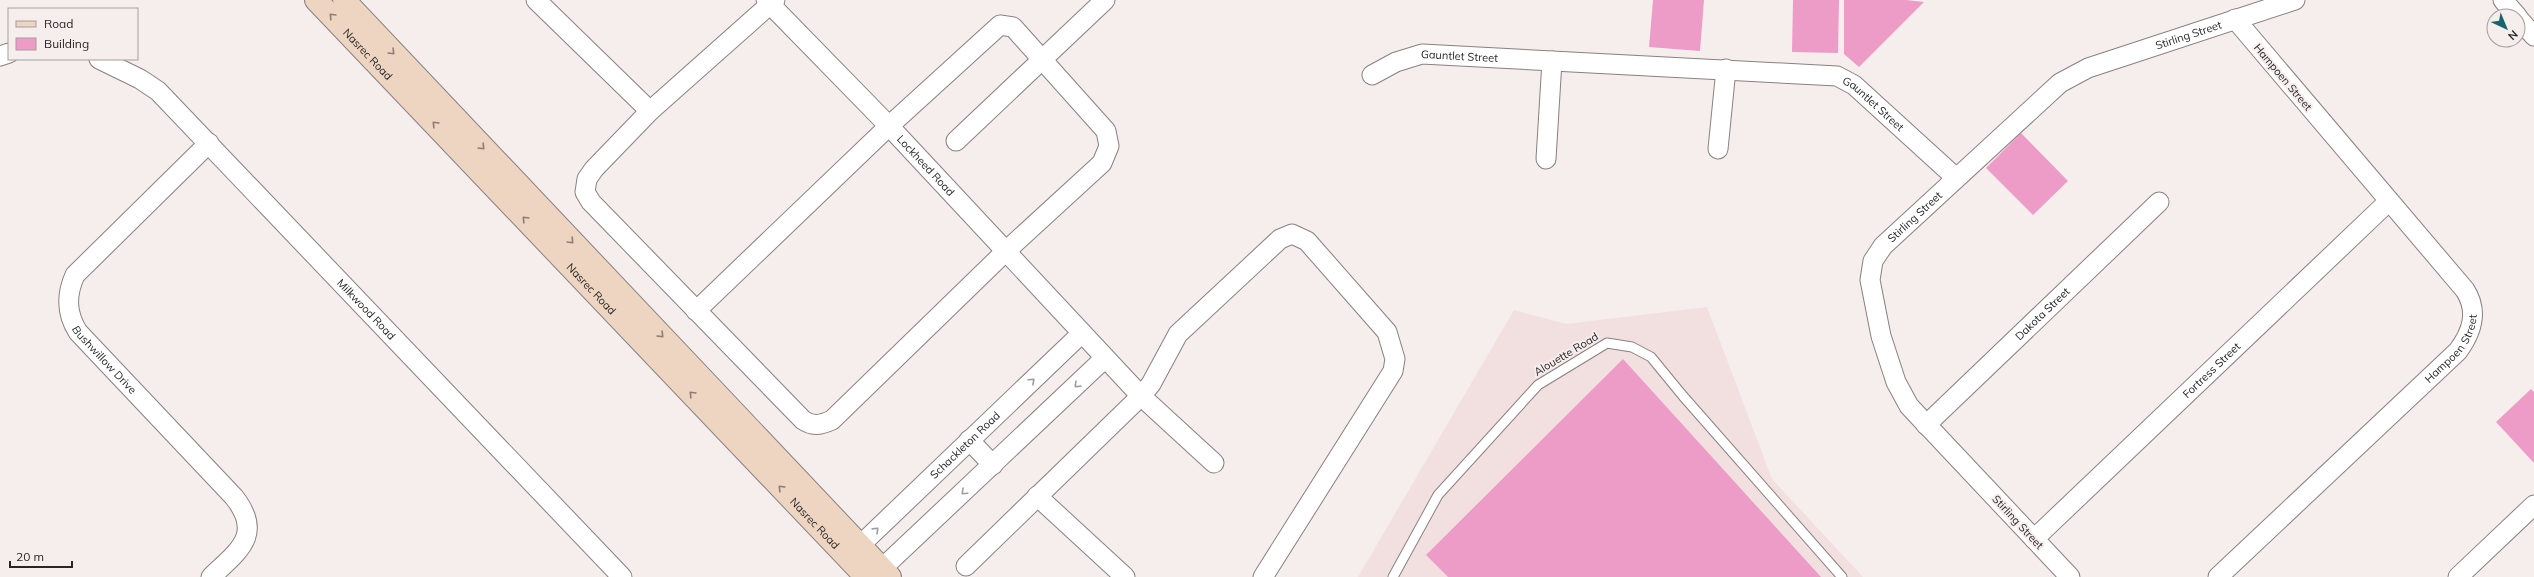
<svg xmlns="http://www.w3.org/2000/svg" width="2534" height="577" font-family="Mulish,sans-serif">
  <style>
    .built { fill: #f1e0df }
    .building { fill: #ed9bc7 }
    .lines { fill: none; stroke-linecap: round; stroke-linejoin: round }
    .lane-casing { stroke: #888180; stroke-width: 11 }
    .street-casing { stroke: #888180; stroke-width: 21 }
    .secondary-casing { stroke: #888180; stroke-width: 24 }
    .lane { stroke: #fff; stroke-width: 9 }
    .street { stroke: #fff; stroke-width: 19 }
    .secondary { stroke: #edd5c2; stroke-width: 22 }
    .oneway { stroke: #8b7e74 }
    .oneway2 { stroke: #9f9d9d }
    .labels { text-anchor: middle; dominant-baseline: central; stroke-width: 4; stroke-linejoin: round; paint-order: stroke }
    .street-label { font-size: 11px; fill: #292626; stroke: #f6eeed }
  </style>
  <rect width="100%" height="100%" fill="#f6eeed"/>
  <path class="built" d="M1707 307 1772 479 1863 577H1358L1514 310 1566 324Z"/>
  <path class="building" d="M1653 0H1704L1700 51 1649 47Z
    M1793 0H1839L1838 53 1792 52Z
    M1844 0H1906L1924 2 1859 67 1844 54Z
    M2021 133 2068 181 2033 215 1986 168Z
    M1623 359 1821 577H1448L1426 555Z
    M2531 389 2534 392V463L2496 422Z"/>
  <g class="lines">
    <defs>
      <path id="lane" d="M1393 577 1438 495 1538 385 1607 343 1632 347 1651 357 1683 396 1842 577"/>
      <g id="street">
        <path d="M536 0 650 111"/>
        <path id="s1" d="M766 0 889 126 1141 396 1214 463"/>
        <path d="M2503 0 2517 16"/>
        <path d="M2518 18 2534 36"/>
        <path d="M0 56 9 53"/>
        <path id="s2" d="M99 59 140 79 158 91 622 577"/>
        <path id="s3" d="M1372 75 1396 62 1422 54 1837 76 1854 85 1955 177"/>
        <path d="M956 141 1105 0"/>
        <path id="s4" d="M209 143 75 275C66 295 66 313 78 332L234 497C264 535 238 551 211 577"/>
        <path d="M1718 149 1726 69"/>
        <path d="M1546 159 1552 61"/>
        <path d="M696 311 889 126 1000 25 1013 27 1106 131 1109 146 1102 163 1006 251 832 420C821 425 813 427 803 420L591 202 585 192 587 179 594 169 650 111 775 0"/>
        <path id="s5" d="M1926 425 2159 202"/>
        <path d="M969 440 993 465"/>
        <path d="M1037 496 1125 577"/>
        <path id="s6" d="M2034 539 2389 201"/>
        <path id="s7" d="M850 555 1082 333"/>
        <path d="M966 566 1141 396 1151 384 1178 334 1280 239 1292 234 1307 241 1387 332 1395 359 1393 371 1263 577"/>
        <path d="M873 577 1105 358"/>
        <path id="s8" d="M2070 577 1909 406 1896 382 1881 336 1870 280 1873 261 1883 246 2060 83 2088 68 2295 0"/>
        <path id="s9" d="M2218 577 2458 351C2472 332 2479 312 2465 290L2235 19"/>
        <path d="M2458 577 2534 505"/>
      </g>
      <g id="secondary">
        <path id="s10" d="M316 0 866 577"/>
        <path d="M344 0 890 577"/>
      </g>
    </defs>
    <use href="#lane" class="lane-casing"/>
    <use href="#street" class="street-casing"/>
    <use href="#secondary" class="secondary-casing"/>
    <use href="#lane" class="lane"/>
    <use href="#street" class="street"/>
    <use href="#secondary" class="secondary"/>
  </g>
  <defs><path id="oneway-chevron" d="M-2-3.5L2.5 0L-2 3.5" fill="none" stroke-width="1.6" stroke-linecap="round" stroke-linejoin="round"/></defs>
  <g class="oneway">
    <use href="#oneway-chevron" transform="translate(332 16) rotate(-134)"/>
    <use href="#oneway-chevron" transform="translate(392 52) rotate(46)"/>
    <use href="#oneway-chevron" transform="translate(435 124) rotate(-134)"/>
    <use href="#oneway-chevron" transform="translate(482 147) rotate(46)"/>
    <use href="#oneway-chevron" transform="translate(525 219) rotate(-134)"/>
    <use href="#oneway-chevron" transform="translate(571 241) rotate(46)"/>
    <use href="#oneway-chevron" transform="translate(661 335) rotate(46)"/>
    <use href="#oneway-chevron" transform="translate(692 394) rotate(-134)"/>
    <use href="#oneway-chevron" transform="translate(781 488) rotate(-134)"/>
  </g>
  <g class="oneway2">
    <use href="#oneway-chevron" transform="translate(1032 381) rotate(-43)"/>
    <use href="#oneway-chevron" transform="translate(1077 385) rotate(136)"/>
    <use href="#oneway-chevron" transform="translate(964 492) rotate(137)"/>
    <use href="#oneway-chevron" transform="translate(876 530) rotate(-44)"/>
  </g>
  <g class="labels">
    <g class="street-label">
      <text stroke="none"><textPath href="#s8" startOffset="783">Stirling Street</textPath></text>
      <text stroke="none"><textPath href="#s10" startOffset="75">Nasrec Road</textPath></text>
      <text stroke="none"><textPath href="#s3" startOffset="92">Gauntlet Street</textPath></text>
      <text transform="translate(2283 77) rotate(50)">Hampoen Street</text>
      <text stroke="none"><textPath href="#s3" startOffset="516">Gauntlet Street</textPath></text>
      <text stroke="none"><textPath href="#s1" startOffset="230">Lockheed Road</textPath></text>
      <text stroke="none"><textPath href="#s8" startOffset="448">Stirling Street</textPath></text>
      <text stroke="none"><textPath href="#s10" startOffset="399">Nasrec Road</textPath></text>
      <text stroke="none"><textPath href="#s2" startOffset="369">Milkwood Road</textPath></text>
      <text stroke="none"><textPath href="#s5" startOffset="161">Dakota Street</textPath></text>
      <text stroke="none"><textPath href="#s9" startOffset="328">Hampoen Street</textPath></text>
      <text transform="translate(1566 354) rotate(-31)">Alouette Road</text>
      <text stroke="none"><textPath href="#s4" startOffset="286">Bushwillow Drive</textPath></text>
      <text stroke="none"><textPath href="#s6" startOffset="245">Fortress Street</textPath></text>
      <text stroke="none"><textPath href="#s7" startOffset="159">Schackleton Road</textPath></text>
      <text transform="translate(2018 522) rotate(47)">Stirling Street</text>
      <text stroke="none"><textPath href="#s10" startOffset="723">Nasrec Road</textPath></text>
    </g>
  </g>
  <rect x="8" y="8" width="130" height="52" fill="#f6eeed" stroke="#a49e9d"/>
  <rect x="16" y="21" width="20" height="6" fill="#edd5c2" stroke="#a49e9d"/>
  <text x="44" y="28" font-size="12" fill="#292626">Road</text>
  <rect x="16" y="38" width="20" height="12" fill="#ed9bc7" stroke="#a49e9d"/>
  <text x="44" y="48" font-size="12" fill="#292626">Building</text>
  <g transform="translate(2506 28) rotate(136)"><circle r="19" fill="#f6eeed" stroke="#a49e9d"/>
  <path d="M0-3L7 15L0 10L-7 15Z" fill="#18646e"/>
  <text y="-6" font-size="11" font-weight="bold" text-anchor="middle" fill="#292626">N</text>
  </g>
  <path d="M10 561v6h62v-6" fill="none" stroke="#292626" stroke-width="2"/>
  <text x="16" y="561" font-size="12" fill="#292626" stroke="#f6eeed" stroke-width="3" paint-order="stroke">20 m</text>
</svg>
